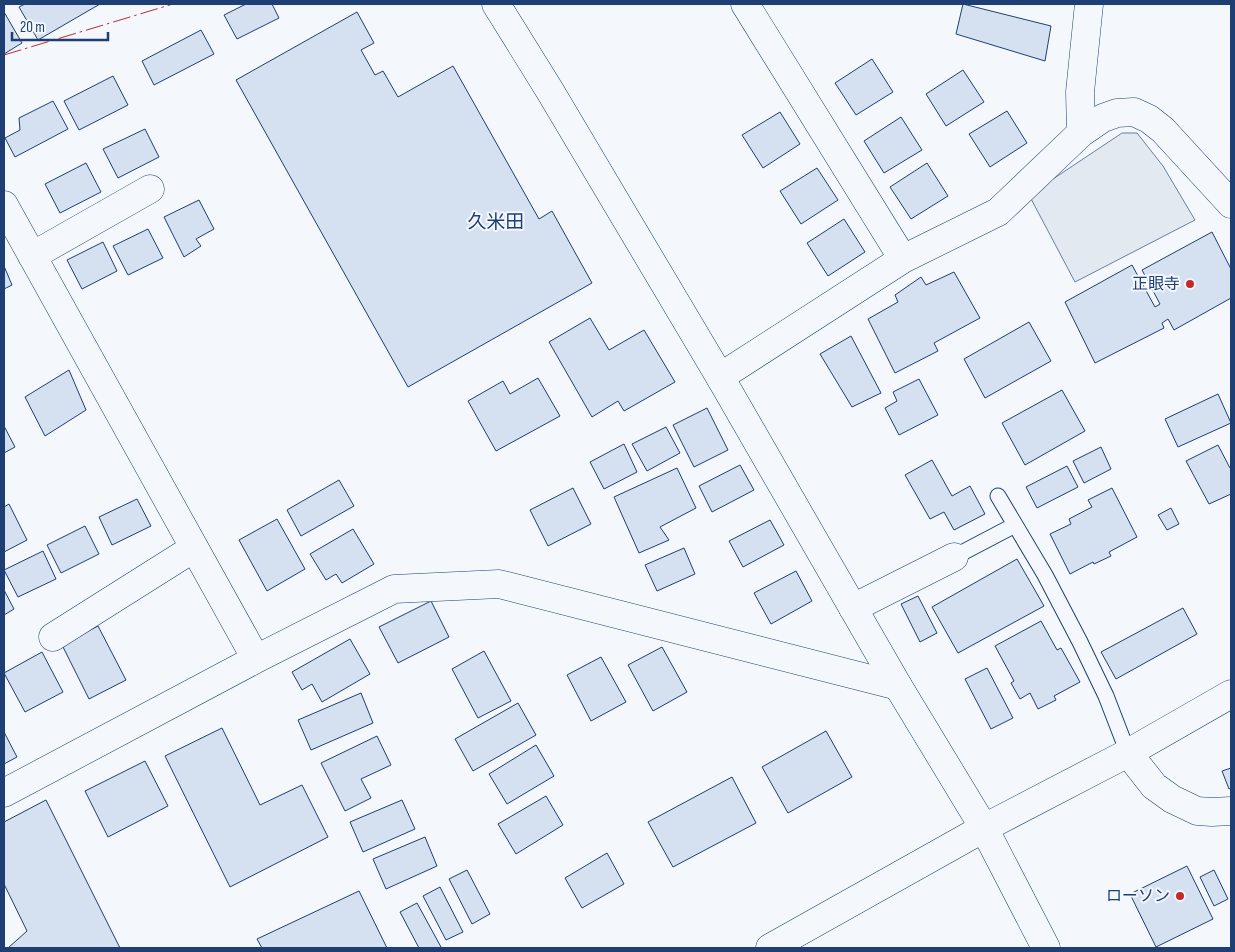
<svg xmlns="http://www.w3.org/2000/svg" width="1235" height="952" font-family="'Sofia Sans Condensed','Noto Sans JP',sans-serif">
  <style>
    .green { fill: #e3e9f0; stroke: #687fa3 }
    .building { fill: #d5e0f0; stroke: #1d3f73 }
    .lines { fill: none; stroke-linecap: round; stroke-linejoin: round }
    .lane-casing { stroke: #1d3f73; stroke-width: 17 }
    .street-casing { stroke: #1d3f73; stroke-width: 29 }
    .secondary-casing { stroke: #1d3f73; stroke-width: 29 }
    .lane { stroke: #f4f7fb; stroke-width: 15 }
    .street { stroke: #f4f7fb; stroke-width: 28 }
    .secondary { stroke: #f4f7fb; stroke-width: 28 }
    .power { stroke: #c62828; stroke-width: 1; stroke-dasharray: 18 4 2.5 4; stroke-linecap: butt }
    .poi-dot { fill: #c62828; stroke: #f4f7fb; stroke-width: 2 }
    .labels { text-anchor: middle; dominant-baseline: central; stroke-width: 4; stroke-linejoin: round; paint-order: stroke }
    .poi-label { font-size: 16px; fill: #1d3f73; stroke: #f4f7fb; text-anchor: end }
    .quarter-label { font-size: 19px; fill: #1d3f73; stroke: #f4f7fb }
  </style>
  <rect width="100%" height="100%" fill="#f4f7fb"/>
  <path class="green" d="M1122 133H1137L1163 166 1195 220 1075 282 1029 195Z"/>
  <path class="building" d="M25 4H100L38 40 19 7Z
    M246 4H272L279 18 237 39 224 15Z
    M963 4 1051 26 1045 61 956 34Z
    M4 12 22 43 4 54Z
    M357 12 374 43 361 50 375 75 383 71 398 97 453 66 539 219 552 211 592 283 408 387 236 80Z
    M201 30 214 54 154 85 142 61Z
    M872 59 893 92 856 115 835 83Z
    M963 70 984 102 946 126 926 94Z
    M113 76 128 105 79 130 64 101Z
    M53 101 68 129 15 157 5 138 20 130 19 118Z
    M1007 111 1027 143 990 167 969 134Z
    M780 112 800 144 763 168 742 135Z
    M901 117 922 150 884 173 864 141Z
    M145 129 159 157 118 178 103 149Z
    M86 163 101 192 60 213 45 184Z
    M927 163 948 196 911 219 890 187Z
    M817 168 838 200 801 224 780 191Z
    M199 200 214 229 196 239 201 246 184 257 164 217Z
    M844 219 865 252 828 276 807 243Z
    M148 229 163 258 128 275 113 246Z
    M1212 232 1231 269V298L1174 330 1168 319 1162 323 1164 328 1095 363 1065 302 1132 265 1155 307 1160 304 1142 270Z
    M103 242 117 271 82 289 67 260Z
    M4 266 12 285 4 289Z
    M954 272 980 318 934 343 938 351 895 373 868 319 898 302 895 295 921 277 926 285Z
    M590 318 609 350 644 330 675 382 624 411 618 401 592 417 549 342Z
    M1029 322 1051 361 985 398 964 359Z
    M851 336 881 393 852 407 820 354Z
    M69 370 86 410 45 436 25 397Z
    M538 378 560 416 496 451 468 401 503 381 510 394Z
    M919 379 938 415 899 435 885 408 897 401 893 392Z
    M1062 390 1085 431 1025 465 1002 423Z
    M1218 394 1231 423 1178 447 1165 419Z
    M707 408 728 450 694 467 673 425Z
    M4 426 15 447 4 453Z
    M666 427 680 453 647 471 632 444Z
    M624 444 637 472 604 489 590 462Z
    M1218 445 1230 468 1231 467V494L1209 504 1186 461Z
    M1101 447 1111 469 1084 483 1073 461Z
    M932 460 952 496 970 486 985 514 954 530 944 512 930 519 905 475Z
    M740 465 754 490 712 512 699 486Z
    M1067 466 1078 487 1037 508 1026 487Z
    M677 468 696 508 660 527 669 540 639 553 614 497Z
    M339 480 354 506 301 536 287 510Z
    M573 488 591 524 548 546 530 510Z
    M1112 488 1137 537 1109 552 1111 556 1094 564 1093 562 1070 574 1050 534 1071 524 1069 519 1092 507 1088 500Z
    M137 499 151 526 112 545 99 517Z
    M9 504 27 540 4 552V507Z
    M1171 508 1179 524 1167 530 1158 515Z
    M277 519 305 569 267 591 239 540Z
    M770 520 784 545 743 567 729 541Z
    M85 526 99 554 61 573 47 545Z
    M353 529 374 564 342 583 336 574 326 580 310 554Z
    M684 548 695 574 657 591 645 565Z
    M43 551 56 579 18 597 4 570Z
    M1017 559 1044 606 958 653 932 607Z
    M796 571 812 601 771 624 754 593Z
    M4 590 14 609 4 615Z
    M918 596 937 633 920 642 901 604Z
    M431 601 449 637 398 663 379 627Z
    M1183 608 1197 634 1116 679 1101 652Z
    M1041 621 1057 650 1061 648 1080 682 1054 696 1056 700 1038 709 1030 693 1020 699 1011 683 1014 681 995 646Z
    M98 626 126 680 89 699 62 645Z
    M350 639 370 674 322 702 312 684 302 690 292 672Z
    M662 647 687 692 653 711 628 665Z
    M484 651 511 701 478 718 452 669Z
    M42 652 63 692 25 712 4 673Z
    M601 657 626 702 591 721 567 675Z
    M987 668 1013 718 991 729 965 679Z
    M361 693 373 723 311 750 298 720Z
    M518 703 536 735 473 771 455 739Z
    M222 728 260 805 302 785 328 837 230 887 165 756Z
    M826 731 852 777 788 813 762 767Z
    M4 732 17 757 4 764Z
    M377 736 391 765 361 779 371 798 345 811 321 763Z
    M536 745 554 776 507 804 489 774Z
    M145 761 168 806 108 837 85 791Z
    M1231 768V788L1229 789 1222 771Z
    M732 777 756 823 673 867 648 822Z
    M546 796 563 825 516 854 498 824Z
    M46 800 120 948H8L27 931 4 884V822Z
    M402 800 415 829 363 852 350 822Z
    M425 837 437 866 386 889 373 859Z
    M607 853 624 884 582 908 565 878Z
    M1187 866 1213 919 1156 947 1130 894Z
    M467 870 490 914 472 924 449 879Z
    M1214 870 1228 899 1214 906 1200 877Z
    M440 887 463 932 446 940 423 896Z
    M359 891 387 948H262L257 939Z
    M417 903 441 947 439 948H419L400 912Z"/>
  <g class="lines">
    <defs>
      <path id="lane" d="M998 496 1045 575 1080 642 1106 696 1128 753
        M954 557 1015 525"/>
      <path id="street" d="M745 4 903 259
        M1081 133 1080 92 1089 4
        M4 205 256 659
        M32 256 150 189
        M720 377 903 259 998 212 1081 133 1103 118 1117 113 1134 112 1149 119 1163 130 1231 204
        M853 608 954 557
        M53 637 194 548
        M1128 753 1154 786 1172 799 1197 811 1212 812 1231 811
        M4 793 256 659 394 589 499 584 898 686"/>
      <path id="secondary" d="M496 4 550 91 720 377 898 686 984 828 1046 948
        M770 948 984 828 1128 753 1231 694"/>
    </defs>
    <use href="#lane" class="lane-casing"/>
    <use href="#street" class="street-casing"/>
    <use href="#secondary" class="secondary-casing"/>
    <use href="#lane" class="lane"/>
    <use href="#street" class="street"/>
    <use href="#secondary" class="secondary"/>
    <path class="power" d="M4 55 173 4"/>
  </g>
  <g class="poi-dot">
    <circle cx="1190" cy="284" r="5"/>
    <circle cx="1180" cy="896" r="5"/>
  </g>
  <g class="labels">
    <g class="poi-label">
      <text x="1180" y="284">正眼寺</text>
      <text x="1170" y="896">ローソン</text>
    </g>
    <g class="quarter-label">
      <text x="496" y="222">久米田</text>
    </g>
  </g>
  <rect width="1235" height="952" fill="none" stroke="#1d3f73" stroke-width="10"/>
  <path d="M12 32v8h96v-8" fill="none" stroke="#1d3f73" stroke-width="2.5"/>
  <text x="20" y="32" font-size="15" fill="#1d3f73" stroke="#f4f7fb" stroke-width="4" paint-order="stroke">20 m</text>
</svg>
